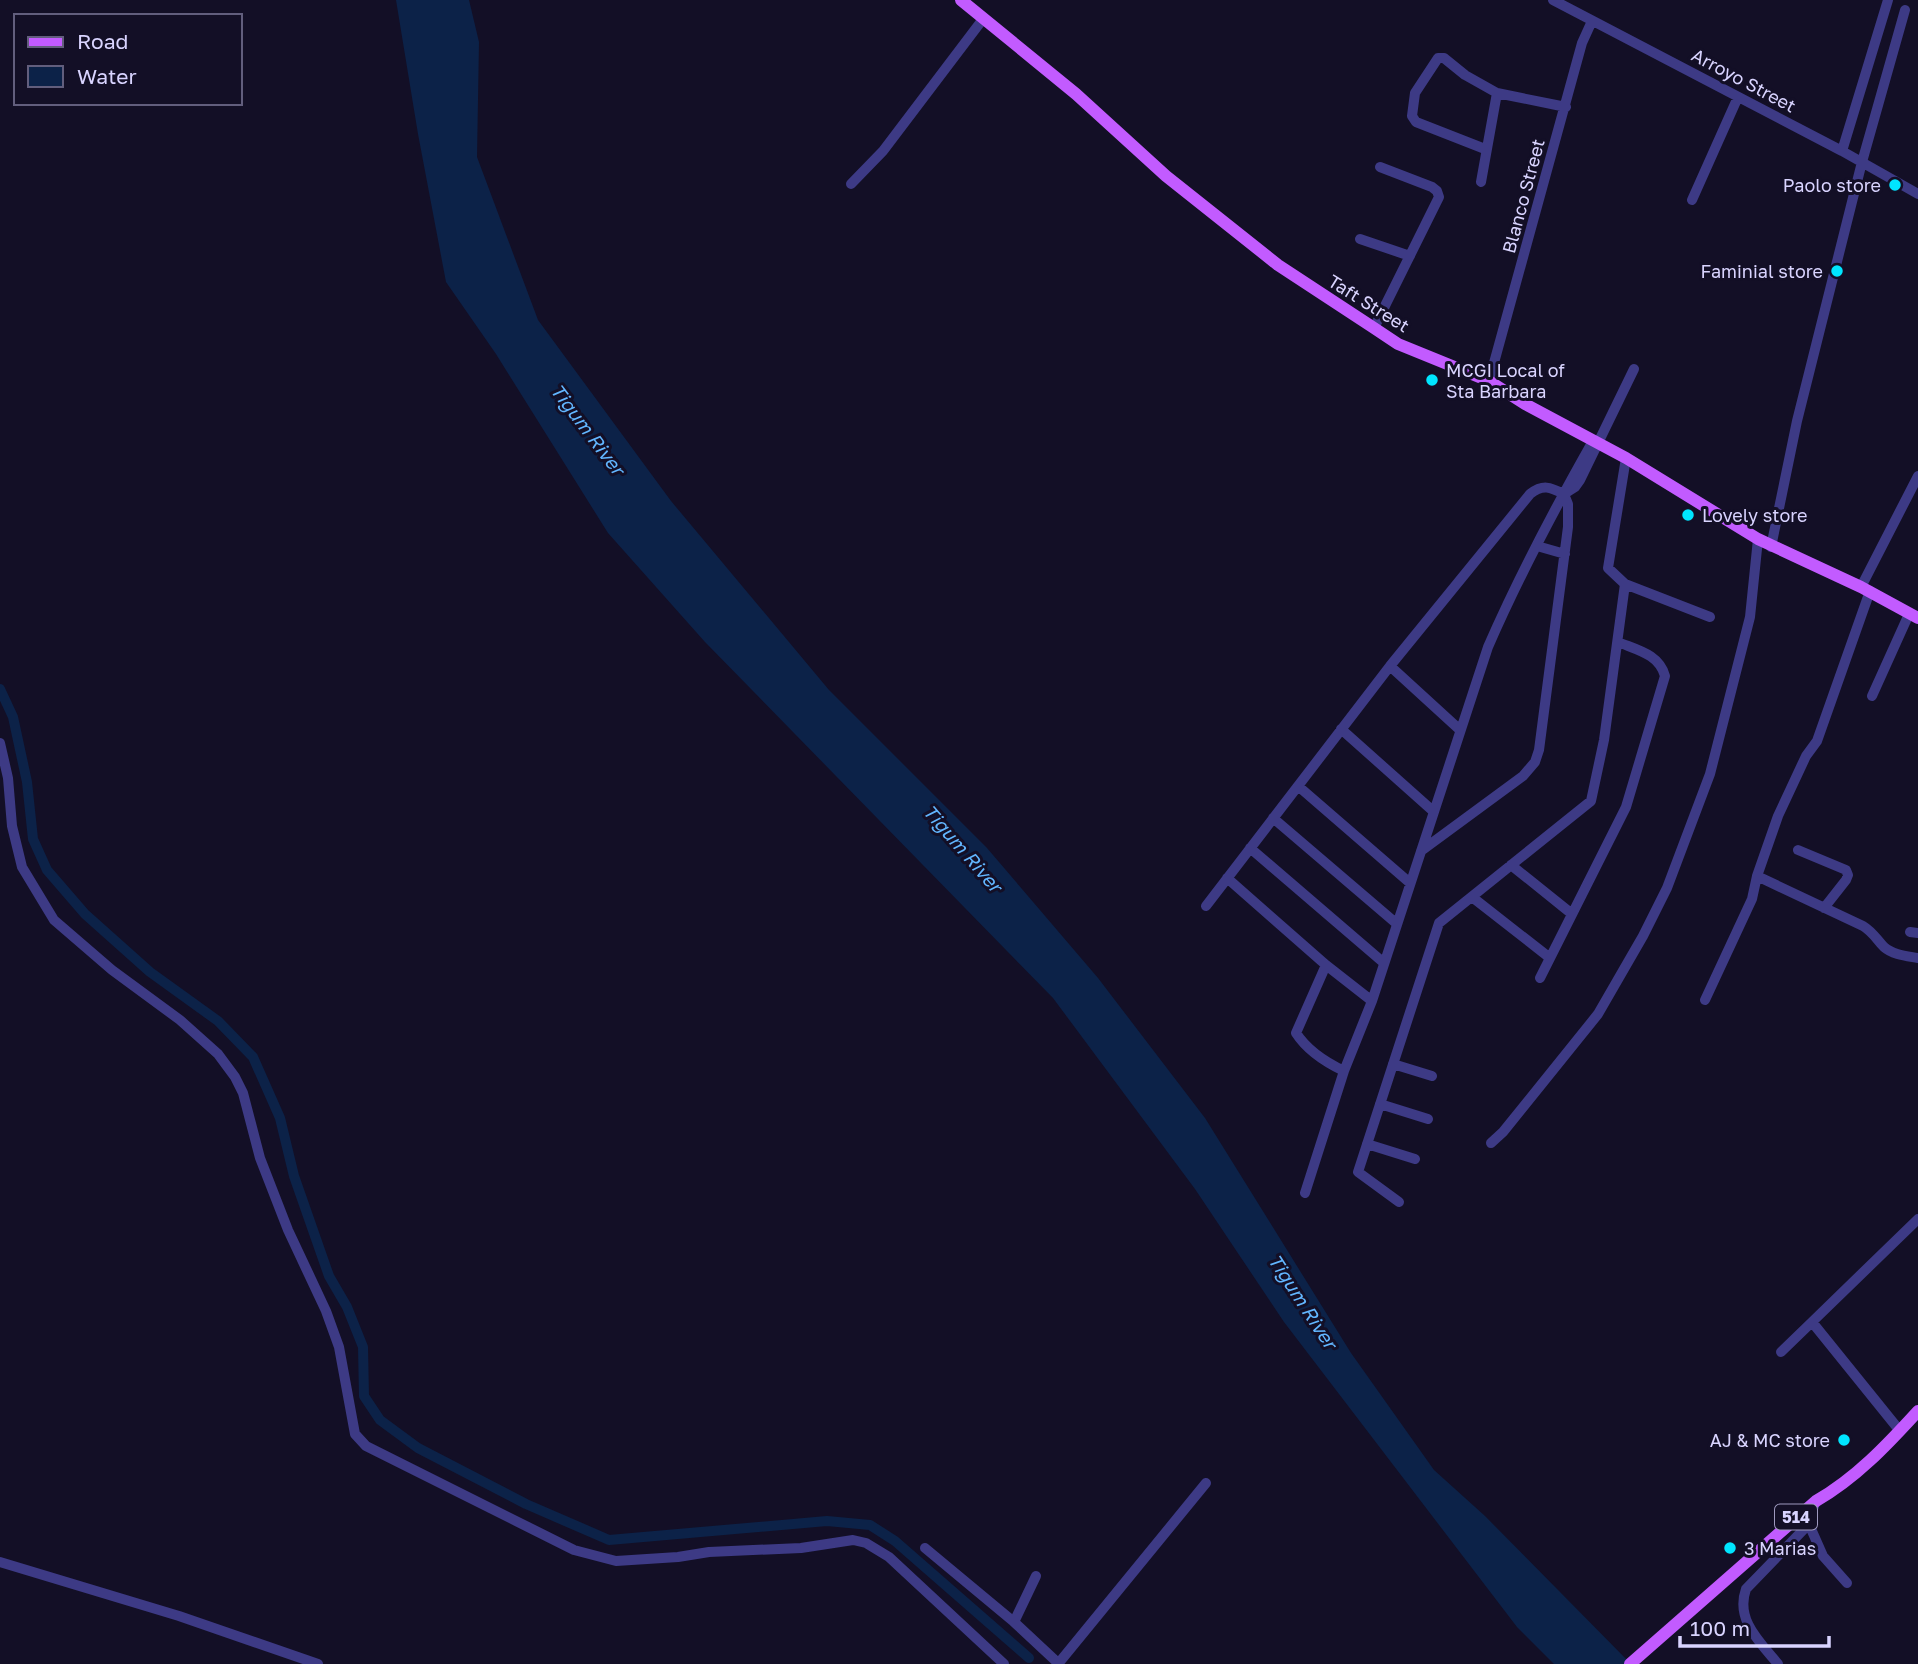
<svg xmlns="http://www.w3.org/2000/svg" width="1918" height="1664" font-family="'Golos Text',sans-serif">
  <style>
    .water { fill: #0c2248 }
    .lines { fill: none; stroke-linecap: round; stroke-linejoin: round }
    .canal { stroke: #0c2248; stroke-width: 10 }
    .minor { stroke: #3d3a85; stroke-width: 10 }
    .major { stroke: #c25bff; stroke-width: 12 }
    .poi-dot { fill: #00e5ff; stroke: #130f26; stroke-width: 2.5 }
    .labels { text-anchor: middle; dominant-baseline: central; stroke-width: 6; stroke-linejoin: round; paint-order: stroke }
    .shield { fill: #130f26; stroke: #9e99be; stroke-width: 2 }
    .shield-label { font-size: 16px; font-weight: bold; fill: #d9d4ff }
    .street-label { font-size: 18px; fill: #d9d4ff; stroke: #130f26 }
    .poi-label { font-size: 18px; fill: #d9d4ff; stroke: #130f26; text-anchor: end }
    .water-label { font-size: 19px; font-style: italic; fill: #62b6ff; stroke: #130f26 }
  </style>
  <rect width="100%" height="100%" fill="#130f26"/>
  <path class="water" d="M396 0H469L479 42 477 157 538 320 671 501 829 690 987 848 1098 978 1205 1118 1351 1353 1434 1470 1485 1516 1631 1664H1554L1517 1627 1284 1322 1195 1189 1053 998 705 642 608 533 496 354 446 282 418 134Z"/>
  <g class="lines">
    <path class="canal" d="M0 689 13 717 27 782 33 839 47 870 85 914 150 972 218 1021 253 1057 280 1118 294 1176 329 1276 347 1307 363 1347 364 1396 380 1420 418 1448 526 1504 609 1540 827 1521 870 1525 895 1541 1029 1658"/>
    <path class="minor" d="M1553 0 1842 151 1918 194
      M1485 149 1416 122 1412 116 1415 93 1438 58H1444L1465 75 1497 93 1566 107
      M1842 151 1888 0
      M1481 182 1497 93
      M851 184 883 151 983 19
      M1692 200 1738 97
      M1360 239 1410 256
      M1374 328 1439 197 1437 191 1432 187 1380 167
      M1489 381 1582 43 1592 21
      M1564 494 1575 487 1580 480 1634 369
      M1537 546 1565 554
      M1771 547 1797 421 1862 162 1905 10
      M1625 584 1710 617
      M1861 587 1918 476
      M1390 666 1460 730
      M1872 696 1909 614
      M1341 729 1433 811
      M0 743 8 778 12 826 22 867 54 920 112 970 180 1020 218 1054 235 1077 243 1093 260 1158 288 1230 326 1311 339 1347 355 1434 366 1446 574 1550 616 1561 678 1557 709 1552 801 1548 853 1540 866 1543 889 1557 1004 1664
      M1298 786 1410 883
      M1273 818 1397 924
      M1250 848 1384 963
      M1798 850 1846 870 1848 875 1846 880 1824 908
      M1511 865 1572 914
      M1757 876 1863 926C1873 932 1877 940 1884 947 1893 955 1907 956 1918 958
      M1227 878 1326 965 1372 1001
      M1472 897 1550 958
      M1206 906 1390 666 1530 494C1543 484 1550 487 1564 494L1568 504V527L1539 750 1535 762 1523 776 1421 851
      M1910 932 1918 933
      M1326 965 1296 1033C1307 1050 1325 1062 1344 1071L1372 1001 1488 647C1519 576 1555 508 1593 441
      M1540 978 1626 807 1665 676C1659 654 1637 650 1618 642
      M1705 1000 1752 899 1757 876 1778 816 1806 756 1817 741 1870 591
      M1393 1064 1432 1076
      M1380 1104 1428 1119
      M1491 1143 1503 1132 1598 1014 1643 936 1667 888 1710 774 1750 617 1758 539
      M1367 1144 1415 1159
      M1305 1193 1344 1071
      M1399 1202 1358 1172 1439 923 1591 801 1604 740 1625 584 1608 568 1626 458
      M1812 1322 1918 1219
      M1781 1352 1812 1322 1900 1431
      M1808 1522 1823 1556 1847 1583
      M925 1548 1014 1622 1059 1664
      M0 1562 179 1616 318 1664
      M1014 1622 1036 1576
      M1058 1664 1206 1483
      M1778 1664C1760 1642 1735 1620 1746 1589L1806 1527 1816 1501"/>
    <path class="major" d="M961 0 1076 94 1166 176 1278 265 1374 328 1398 344 1489 381 1525 404 1626 458 1758 539 1861 587 1918 618
      M1630 1664 1816 1501C1856 1478 1887 1445 1918 1411"/>
  </g>
  <g class="poi-dot">
    <circle cx="1895" cy="185" r="7"/>
    <circle cx="1837" cy="271" r="7"/>
    <circle cx="1432" cy="380" r="7"/>
    <circle cx="1688" cy="515" r="7"/>
    <circle cx="1844" cy="1440" r="7"/>
    <circle cx="1730" cy="1548" r="7"/>
  </g>
  <g class="labels">
    <rect class="shield" x="1775" y="1504.5" width="42" height="25" rx="5"/>
    <g class="shield-label">
      <text x="1796" y="1517">514</text>
    </g>
    <g class="street-label">
      <text transform="translate(1744 80) rotate(28)">Arroyo Street</text>
      <text transform="translate(1523 196) rotate(-75)">Blanco Street</text>
      <text transform="translate(1369 303) rotate(32)">Taft Street</text>
    </g>
    <g class="poi-label">
      <text x="1881" y="185">Paolo store</text>
      <text x="1823" y="271">Faminial store</text>
      <text x="1446" y="370" text-anchor="start">MCGI Local of<tspan x="1446" dy="21">Sta Barbara</tspan></text>
      <text x="1702" y="515" text-anchor="start">Lovely store</text>
      <text x="1830" y="1440">AJ &amp; MC store</text>
      <text x="1744" y="1548" text-anchor="start">3 Marias</text>
    </g>
    <g class="water-label">
      <text transform="translate(588 429) rotate(53)">Tigum River</text>
      <text transform="translate(963 848) rotate(49)">Tigum River</text>
      <text transform="translate(1303 1301) rotate(57)">Tigum River</text>
    </g>
  </g>
  <rect x="14" y="14" width="228" height="91" fill="#130f26" stroke="#625e7d" stroke-width="2"/>
  <rect x="28" y="37" width="35" height="10" fill="#c25bff" stroke="#625e7d" stroke-width="2"/>
  <text x="77" y="49" font-size="21" fill="#d9d4ff">Road</text>
  <rect x="28" y="66" width="35" height="21" fill="#0c2248" stroke="#625e7d" stroke-width="2"/>
  <text x="77" y="84" font-size="21" fill="#d9d4ff">Water</text>
  <path d="M1680 1636v10h149v-10" fill="none" stroke="#d9d4ff" stroke-width="3.5"/>
  <text x="1690" y="1636" font-size="21" fill="#d9d4ff" stroke="#130f26" stroke-width="5" paint-order="stroke">100 m</text>
</svg>
